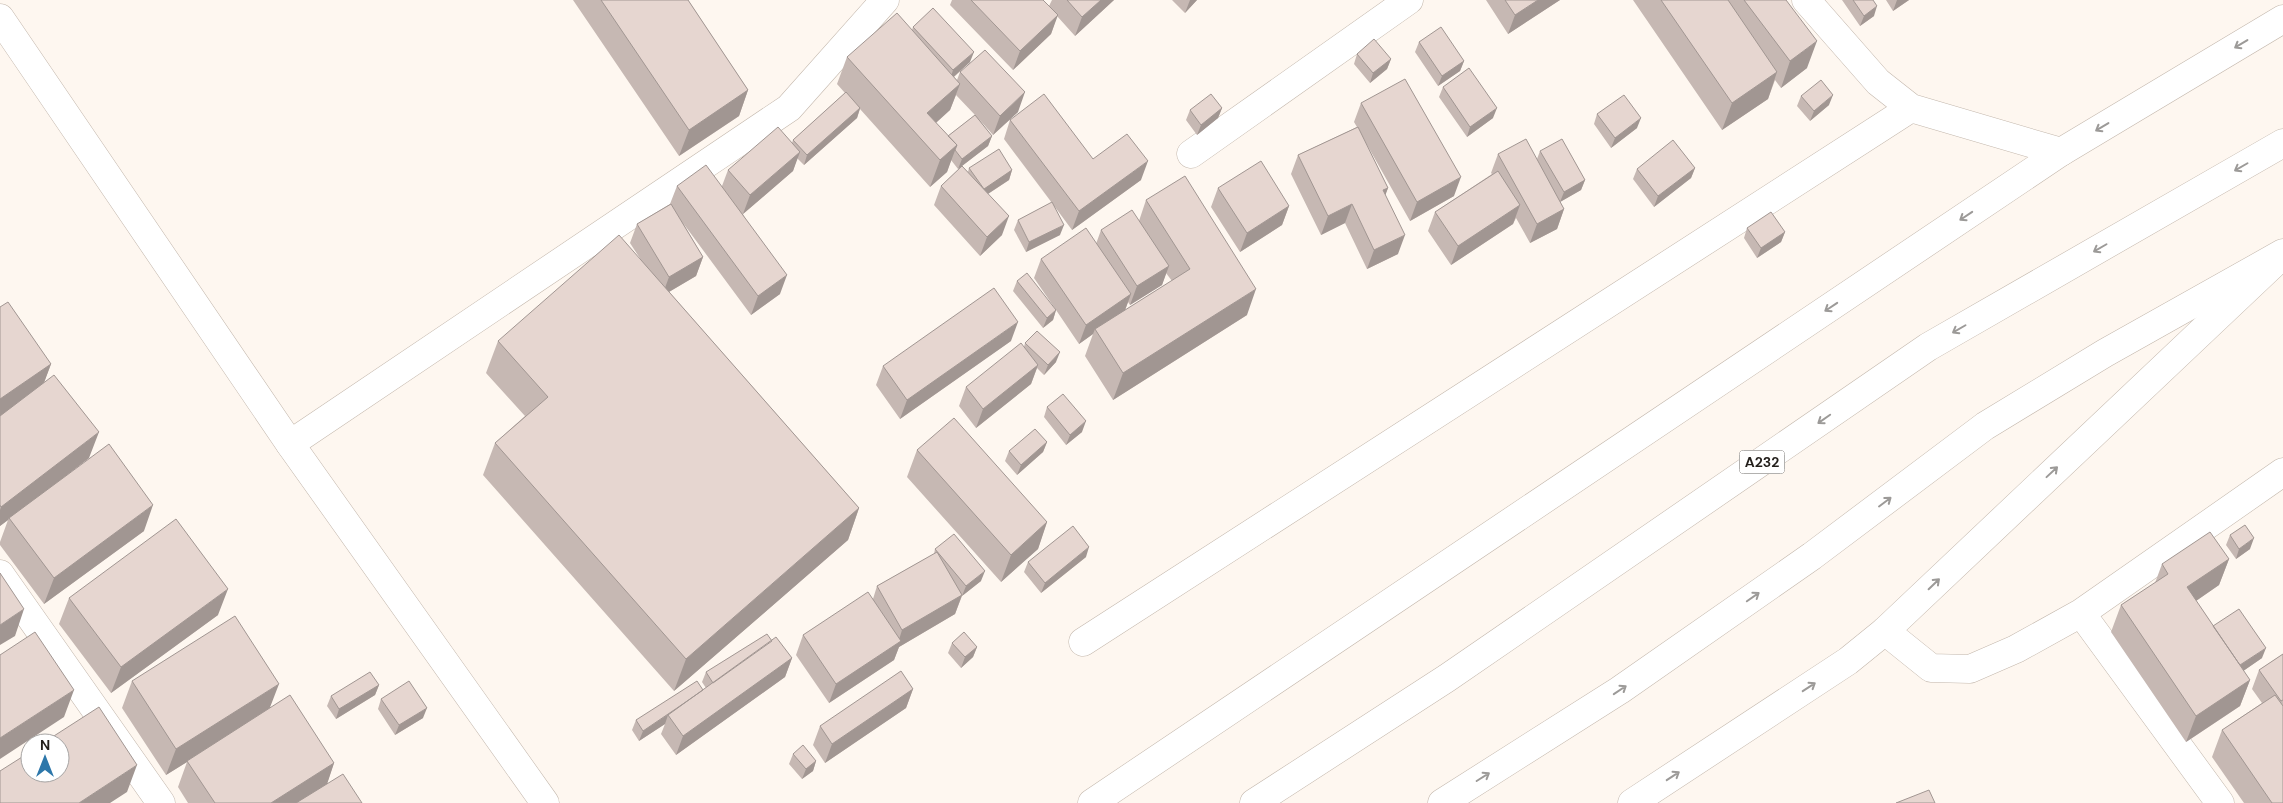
<svg xmlns="http://www.w3.org/2000/svg" width="2283" height="803" font-family="'DM Sans',sans-serif">
  <style>
    .lines { fill: none; stroke-linecap: round; stroke-linejoin: round }
    .street-casing { stroke: #c3b7ac; stroke-width: 29 }
    .secondary-casing { stroke: #c3b7ac; stroke-width: 29 }
    .highway-casing { stroke: #c3b7ac; stroke-width: 29 }
    .street { stroke: #fff; stroke-width: 28 }
    .secondary { stroke: #fff; stroke-width: 28 }
    .highway { stroke: #fff; stroke-width: 28 }
    .wall { fill: #c6b8b3; fill-rule: evenodd }
    .shaded-wall { fill: #a19692 }
    .building { fill: #e6d6d0; stroke: #a19692 }
    .oneway { stroke: #9c9a98 }
    .labels { text-anchor: middle; dominant-baseline: central; stroke-width: 4.5; stroke-linejoin: round; paint-order: stroke }
    .shield { fill: #fff; stroke: #65625f; stroke-width: 1 }
    .shield-label { font-size: 14px; font-weight: bold; fill: #231f1b }
  </style>
  <rect width="100%" height="100%" fill="#fef7f0"/>
  <g class="lines">
    <defs>
      <path id="street" d="M1806 0 1878 82 1911 108 2061 152
        M1191 154 1409 0
        M290 444 789 108 885 0
        M0 574 161 803
        M2081 613 2220 803
        M1885 631 1931 668 1970 669 2016 649 2081 613 2283 472
        M1083 642 1911 108"/>
      <path id="secondary" d="M0 18 290 444 545 803
        M1092 803 2061 152 2283 19
        M1632 803 1848 661 1885 631 2272 265"/>
      <path id="highway" d="M1254 803 1447 678 1928 347 2283 143
        M1442 803 1620 690 1812 556 1985 426 2105 353 2283 253"/>
    </defs>
    <use href="#street" class="street-casing"/>
    <use href="#secondary" class="secondary-casing"/>
    <use href="#highway" class="highway-casing"/>
    <use href="#street" class="street"/>
    <use href="#secondary" class="secondary"/>
    <use href="#highway" class="highway"/>
  </g>
  <path class="wall" d="M573 0H688L748 90 739 116 679 156Z
    M952 0H1043L1049 6 1052 0H1114L1075 36 1057 16 1051 34 1013 70 950 5Z
    M1172 0H1197L1185 13Z
    M1486 0H1560L1508 34Z
    M1633 0H1786L1807 68 1781 88 1775 80 1768 99 1722 130Z
    M1842 0H1873L1874 16 1860 26Z
    M1886 0H1909L1893 11Z
    M913 27 970 62 954 77 957 80 960 72 1018 112 993 135 978 118 992 136 988 146 962 166 968 172 969 168 1012 170 1009 180 988 194 1002 235 980 256 934 205 941 186 961 167 958 169 951 160 947 172 930 187 860 109 857 118 804 165 797 158 793 171 743 214 780 294 751 315 683 223 703 257 696 276 669 292 859 508 848 540 674 691 483 475 495 443 525 416 486 373 498 341 641 260 630 243 637 224 670 204 677 186H722L728 170 792 143 793 140 845 93 837 84 847 57 912 30ZM956 95 975 115 948 136 936 123 950 110Z
    M1419 42 1464 61 1460 71 1438 86 1415 52Z
    M1357 54 1391 59 1387 69 1370 83 1354 64Z
    M1443 87 1493 118 1467 137 1439 97Z
    M1801 96 1829 105 1810 121 1797 106Z
    M1361 103 1454 196 1410 221 1366 143 1388 188 1385 195 1398 254 1367 269 1345 223 1321 235 1291 174 1298 155 1357 127 1354 122Z
    M1222 108 1218 118 1197 135 1186 120 1190 110Z
    M1597 114 1637 128 1611 148 1594 124Z
    M1010 120 1093 159 1141 180 1072 230 1055 207 1060 235 1026 252 1014 230 1018 220 1052 203 1004 139Z
    M1540 151 1585 180 1581 190 1560 202 1564 209 1557 229 1530 243 1516 218 1513 224 1451 265 1428 231 1435 212 1492 174 1491 173 1498 154 1537 159Z
    M1695 168 1691 178 1654 207 1633 179 1637 169Z
    M1218 188 1289 206 1282 225 1240 252 1211 207Z
    M1146 200 1247 315 1113 400 1085 356 1093 334 1079 344 1056 310 1053 320 1043 328 1013 291 1017 281 1056 310 1034 278 1041 259 1096 244 1101 230 1139 221ZM1166 273 1172 281 1125 310 1128 302 1130 305 1162 285Z
    M1747 228 1785 232 1781 242 1757 258 1744 238Z
    M0 307 51 364 44 382 89 458 71 472 144 531 44 604 0 545V542L8 520 0 526Z
    M1011 341 900 419 876 385 883 366Z
    M1025 343 1056 362 1044 375 1037 368 1031 384 976 428 959 406 966 387 1024 347Z
    M1047 407 1082 432 1066 445 1044 417Z
    M1047 442 1043 452 1017 475 1005 461 1009 451Z
    M917 450 1047 522 1038 549 1001 582 907 477Z
    M2230 535 2250 549 2236 559 2226 545Z
    M935 549 981 581 962 596 955 614 899 647 894 660 829 703 796 655 803 635 873 599 877 586 934 554Z
    M1086 557 1041 593 1024 572 1028 562Z
    M2229 559 2219 585 2196 601 2213 626 2262 658 2243 671 2250 680 2240 706 2186 742 2111 632 2121 605 2155 583 2162 564Z
    M69 598 218 615 111 693 59 624Z
    M772 641 792 658 785 677 676 755 661 734 665 724 639 741 632 730 636 720 703 690 706 688 702 682 706 672Z
    M952 643 977 647 973 657 961 668 948 653Z
    M2283 654V803H2244L2212 757 2222 730 2262 703 2252 689 2259 670Z
    M132 681 270 708 334 763 327 784 362 803H188L178 787 187 762 166 775 122 708Z
    M379 685 375 695 336 719 327 706 331 696Z
    M913 689 906 708 825 763 813 745 820 726Z
    M381 699 423 718 395 735 378 709Z
    M793 754 816 761 813 771 802 779 789 764Z"/>
  <path class="shaded-wall" d="M1101 0H1114L1075 36 1082 17Z
    M1190 0H1197L1185 13Z
    M1538 0H1560L1508 34 1515 15Z
    M1897 0H1909L1893 11Z
    M1877 6 1874 16 1860 26 1864 16Z
    M1058 15 1051 34 1013 70 1020 51Z
    M1817 41 1807 68 1781 88 1790 61Z
    M974 52 970 62 950 80 953 70Z
    M1391 59 1387 69 1370 83 1373 73Z
    M1464 61 1460 71 1438 86 1442 76Z
    M1777 72 1768 99 1722 130 1732 103Z
    M960 84 950 110 920 137 927 113Z
    M748 90 739 116 679 156 689 130Z
    M1025 92 1018 112 993 135 1000 116Z
    M1833 95 1829 105 1810 121 1814 111Z
    M860 108 857 118 804 165 807 155Z
    M1222 108 1218 118 1197 135 1201 125Z
    M1497 108 1493 118 1467 137 1470 127Z
    M1641 118 1637 128 1611 148 1615 138Z
    M992 136 988 146 958 169 962 159Z
    M957 145 947 172 930 187 940 160Z
    M800 152 793 171 743 214 750 195Z
    M1148 161 1141 180 1072 230 1079 211Z
    M1695 168 1691 178 1654 207 1658 196Z
    M1012 170 1009 180 980 199 983 189Z
    M1461 177 1454 196 1410 221 1417 202Z
    M1585 180 1581 190 1560 202 1564 192Z
    M1388 188 1381 207 1383 190Z
    M1352 204 1345 223 1321 235 1328 216Z
    M1520 205 1513 224 1451 265 1458 246Z
    M1289 206 1282 225 1240 252 1247 233Z
    M1564 209 1557 229 1530 243 1537 224Z
    M1009 216 1002 235 980 256 987 237Z
    M1064 225 1060 235 1026 252 1029 242Z
    M1785 232 1781 242 1757 258 1761 248Z
    M1405 235 1398 254 1367 269 1374 250Z
    M703 257 696 276 662 296 669 277Z
    M1169 266 1162 285 1130 305 1137 286Z
    M787 275 780 294 751 315 758 296Z
    M1256 289 1247 315 1113 400 1123 373Z
    M1131 294 1124 313 1095 329 1093 334 1079 344 1086 325Z
    M1056 310 1053 320 1043 328 1047 318Z
    M1018 322 1011 341 900 419 907 400Z
    M1060 352 1056 362 1044 375 1048 365Z
    M51 364 41 391 0 419V399Z
    M1038 365 1031 384 976 428 983 409Z
    M1086 421 1082 432 1066 445 1070 435Z
    M99 432 89 458 10 519 9 518 8 520 0 526V510L1 507Z
    M1047 442 1043 452 1017 475 1021 465Z
    M153 505 144 531 44 604 54 578Z
    M859 508 848 540 674 691 686 659Z
    M1047 522 1038 549 1001 582 1011 555Z
    M2254 538 2250 549 2236 559 2239 549Z
    M1089 547 1086 557 1041 593 1045 583Z
    M2229 559 2219 585 2177 614 2187 587Z
    M985 571 981 581 962 596 966 586Z
    M228 589 218 615 111 693 121 667Z
    M962 595 955 614 899 647 894 660 829 703 836 684 898 643 902 630Z
    M24 609 15 636 0 645V625Z
    M977 647 973 657 961 668 965 657Z
    M2266 648 2262 658 2236 676 2239 666Z
    M792 658 785 677 676 755 683 736Z
    M2250 680 2240 706 2186 742 2196 716Z
    M279 684 269 710 187 761V762L166 775 176 749Z
    M379 685 375 695 336 719 339 709Z
    M913 689 906 708 825 763 832 744Z
    M74 690 64 717 0 759V738Z
    M704 691 668 715 665 724 639 741 643 731Z
    M427 708 423 718 395 735 399 725Z
    M816 761 813 771 802 779 806 769Z
    M334 763 325 790 304 803H271Z
    M137 765 127 792 110 803H79Z"/>
  <path class="building" d="M601 0H688L748 90 689 130Z
    M971 0H1043L1058 15 1020 51Z
    M1067 0H1101L1082 17Z
    M1505 0H1538L1515 15Z
    M1661 0H1728L1777 72 1732 103Z
    M1744 0H1786L1817 41 1790 61Z
    M1853 0H1873L1877 6 1864 16Z
    M933 8 974 52 953 70 913 27Z
    M897 13 960 84 927 113 957 145 940 160 847 57Z
    M1441 27 1464 61 1442 76 1419 42Z
    M1374 39 1391 59 1373 73 1357 54Z
    M985 50 1025 92 1000 116 960 72Z
    M1469 68 1497 108 1470 127 1443 87Z
    M1405 79 1461 177 1417 202 1361 103Z
    M1821 80 1833 95 1814 111 1801 96Z
    M846 92 860 108 807 155 793 140Z
    M1044 94 1093 159 1127 134 1148 161 1079 211 1010 120Z
    M1211 94 1222 108 1201 125 1190 110Z
    M1624 95 1641 118 1615 138 1597 114Z
    M975 115 992 136 962 159 955 150 957 145 948 136Z
    M778 127 800 152 750 195 728 170Z
    M1358 127 1388 188 1383 190 1405 235 1374 250 1352 204 1328 216 1298 155Z
    M1526 139 1564 209 1537 224 1498 154Z
    M1562 139 1585 180 1564 192 1540 151Z
    M1673 140 1695 168 1658 196 1637 169Z
    M999 149 1012 170 984 189 969 168Z
    M1261 161 1289 206 1247 233 1218 188Z
    M706 165 787 275 758 296 677 186Z
    M962 166 1009 216 987 237 941 186Z
    M1498 171 1520 205 1458 246 1435 212Z
    M1185 176 1256 289 1123 373 1095 329 1190 269 1146 200Z
    M1052 202 1064 225 1029 242 1018 220Z
    M671 204 703 257 669 277 637 224Z
    M1132 210 1169 266 1137 286 1101 230Z
    M1771 212 1785 232 1761 248 1747 228Z
    M1086 228 1131 294 1086 325 1041 259Z
    M619 235 859 508 686 659 495 443 548 397 498 341Z
    M1027 273 1056 310 1047 318 1017 281Z
    M994 288 1018 322 907 400 883 366Z
    M8 302 51 364 0 399V307Z
    M1037 331 1060 352 1048 365 1025 343Z
    M1021 343 1038 365 983 409 966 387Z
    M54 375 99 432 1 507 0 505V416Z
    M1063 394 1086 421 1070 435 1047 407Z
    M954 418 1047 522 1011 555 917 450Z
    M1035 429 1047 442 1021 465 1009 451Z
    M109 444 153 505 54 578 9 518Z
    M176 519 228 589 121 667 69 598Z
    M2245 525 2254 538 2239 549 2230 535Z
    M1073 526 1089 547 1045 583 1028 562Z
    M2210 532 2229 559 2187 587 2250 680 2196 716 2121 605 2168 574 2162 564Z
    M954 534 985 571 966 586 935 549Z
    M937 552 962 595 902 630 877 586Z
    M0 573 24 609 0 625Z
    M868 592 901 641 836 684 803 635Z
    M2239 609 2266 648 2240 665 2213 626Z
    M235 616 279 684 176 749 132 681Z
    M35 632 74 690 0 738V655Z
    M964 632 977 647 965 657 952 643Z
    M767 634 772 641 713 683 706 672Z
    M776 637 792 658 683 736 668 715Z
    M2283 654V700L2281 701 2259 670Z
    M901 671 913 689 832 744 820 726Z
    M370 672 379 685 339 709 331 696Z
    M409 681 427 708 399 725 381 699Z
    M697 681 703 690 677 708 643 731 636 720Z
    M290 695 334 763 271 803H215L187 761Z
    M2275 695 2283 706V803H2272L2222 730Z
    M99 707 137 765 79 803H0V771L30 752V773H60V743H43Z
    M803 745 816 761 806 769 793 754Z
    M343 774 362 803H296Z
    M1929 790 1935 803H1896Z"/>
  <defs><path id="oneway-shaft" d="M-6 0H5M1.5-3L5.5 0L1.5 3" fill="none" stroke-width="1.6" stroke-linecap="round" stroke-linejoin="round" transform="scale(1.25)"/></defs>
  <g class="oneway">
    <use href="#oneway-shaft" transform="translate(2241 44) rotate(149)"/>
    <use href="#oneway-shaft" transform="translate(2102 127) rotate(149)"/>
    <use href="#oneway-shaft" transform="translate(2241 167) rotate(150)"/>
    <use href="#oneway-shaft" transform="translate(1966 216) rotate(146)"/>
    <use href="#oneway-shaft" transform="translate(2100 248) rotate(150)"/>
    <use href="#oneway-shaft" transform="translate(1831 307) rotate(146)"/>
    <use href="#oneway-shaft" transform="translate(1959 329) rotate(150)"/>
    <use href="#oneway-shaft" transform="translate(1824 419) rotate(145)"/>
    <use href="#oneway-shaft" transform="translate(2052 472) rotate(-43)"/>
    <use href="#oneway-shaft" transform="translate(1885 502) rotate(-37)"/>
    <use href="#oneway-shaft" transform="translate(1934 584) rotate(-44)"/>
    <use href="#oneway-shaft" transform="translate(1753 597) rotate(-35)"/>
    <use href="#oneway-shaft" transform="translate(1809 687) rotate(-33)"/>
    <use href="#oneway-shaft" transform="translate(1620 690) rotate(-34)"/>
    <use href="#oneway-shaft" transform="translate(1673 776) rotate(-33)"/>
    <use href="#oneway-shaft" transform="translate(1483 777) rotate(-32)"/>
  </g>
  <g class="labels">
    <rect class="shield" x="1739.5" y="450.5" width="45" height="23" rx="4"/>
    <g class="shield-label">
      <text x="1762" y="462">A232</text>
    </g>
  </g>
  <g transform="translate(45 758)"><circle r="24" fill="#ffffff" stroke="#a7a5a4"/>
  <path d="M0-4L9 19L0 12L-9 19Z" fill="#2d77aa"/>
  <text y="-8" font-size="14" font-weight="bold" text-anchor="middle" fill="#231f1b">N</text>
  </g>
</svg>
